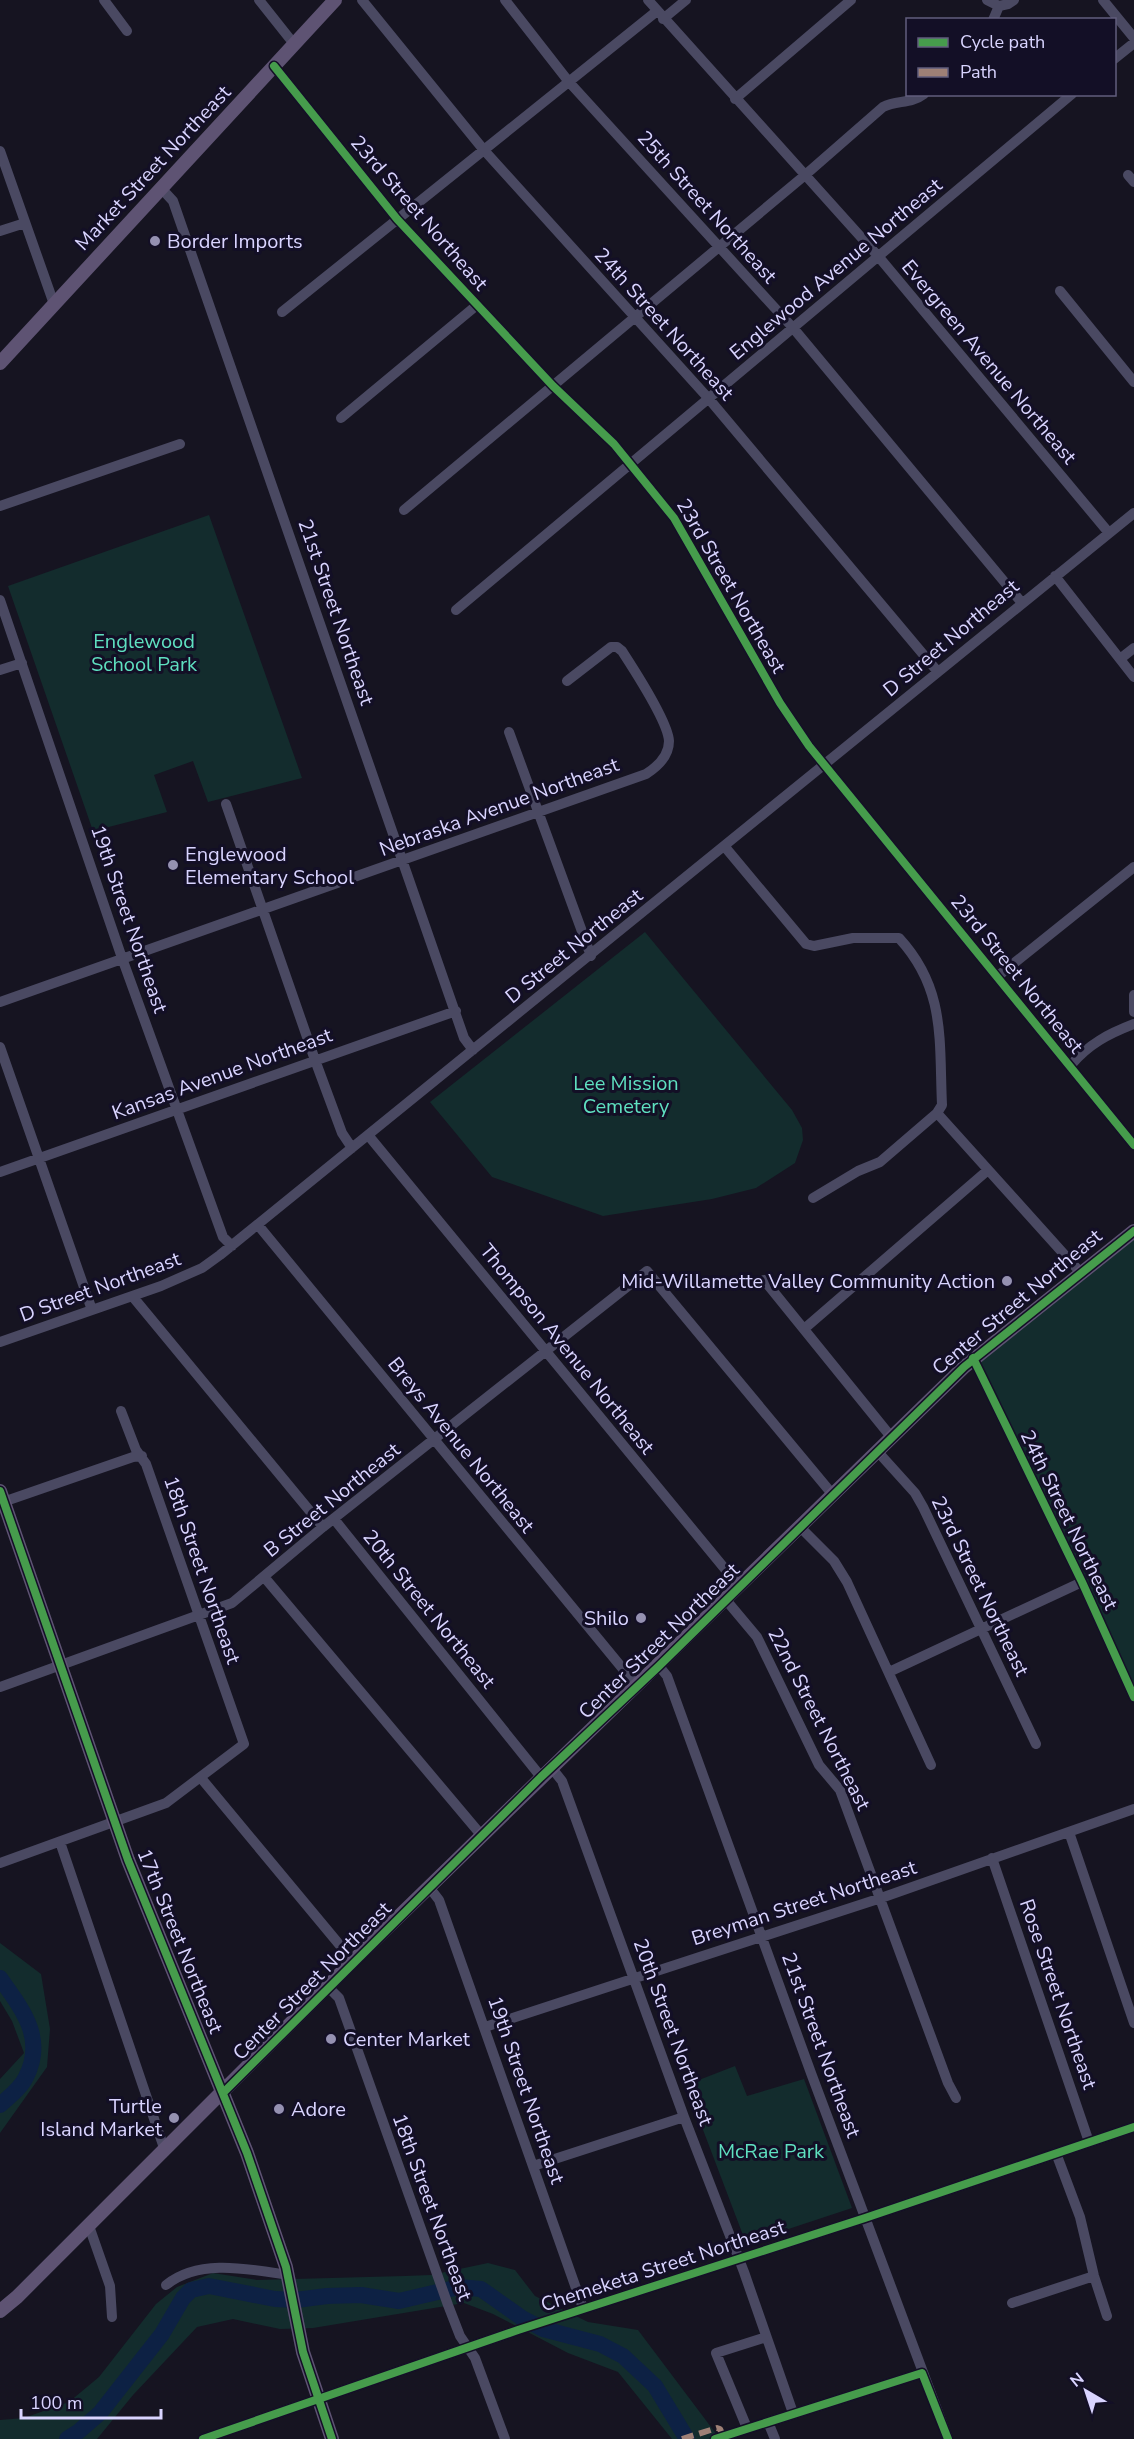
<svg xmlns="http://www.w3.org/2000/svg" width="1134" height="2439" font-family="'Nunito Sans',sans-serif">
  <style>
    .green { fill: #132c2d }
    .lines { fill: none; stroke-linecap: round; stroke-linejoin: round }
    .river { stroke: #0d2144; stroke-width: 16 }
    .minor { stroke: #4a4962; stroke-width: 10 }
    .major { stroke: #5e5373; stroke-width: 14 }
    .quiet { stroke: #9e8076; stroke-width: 6; stroke-dasharray: 12 6; stroke-linecap: butt }
    .cycleway-casing { stroke: #130f26; stroke-width: 11 }
    .cycleway { stroke: #469c4c; stroke-width: 8 }
    .poi-dot { fill: #9591b1; stroke: #130f26; stroke-width: 2 }
    .labels { text-anchor: middle; dominant-baseline: central; stroke-width: 6; stroke-linejoin: round; paint-order: stroke }
    .street-label { font-size: 20px; fill: #d9d4ff; stroke: #130f26 }
    .poi-label { font-size: 20px; fill: #d9d4ff; stroke: #130f26; text-anchor: start }
    .park-label { font-size: 20px; fill: #5fe0c0; stroke: #130f26 }
  </style>
  <rect width="100%" height="100%" fill="#161421"/>
  <path class="green" d="M209 515 302 778 208 802 193 761 154 775 167 812 93 831 8 586Z
    M645 932 792 1110 802 1128 803 1140 795 1163 756 1188 712 1199 603 1216 492 1177 430 1102Z
    M1134 1231V1697L973 1358Z
    M0 1943 41 1974 50 2029 47 2067 0 2133V2079L24 2053 12 2021 0 2001Z
    M735 2066 747 2096 804 2079 852 2208 746 2243 686 2085Z
    M488 2263 515 2270 535 2296 588 2322 638 2330 720 2439H672L618 2372 568 2353 493 2314 464 2303 313 2328 280 2329 233 2319 197 2327 133 2395 97 2439H0V2420L24 2418 69 2402 99 2377 156 2304 177 2287 213 2273 257 2280 405 2276 431 2275Z"/>
  <g class="lines">
    <path class="river" d="M0 1978C22 2009 46 2038 26 2077 21 2088 9 2097 0 2105
      M67 2439 78 2432 100 2413 162 2334 183 2298 191 2290 209 2286 275 2299 296 2300 327 2296 361 2295 399 2301 459 2287 481 2289 522 2318 543 2329 600 2344 623 2356 655 2386 687 2439"/>
    <path class="minor" d="M104 0 127 31
      M259 0 294 44
      M362 0 483 149 709 399 938 672
      M505 0 569 82 794 329 1022 603
      M648 0 878 256 1109 533
      M987 0 999 6
      M1103 0 1134 38
      M999 6 1008 4 1014 0
      M663 19 686 0
      M993 20 999 6
      M1114 59 1134 43
      M274 66 397 219 553 386 614 444 674 518 780 703 809 746 1134 1145
      M735 99 851 0
      M0 151 54 304
      M1128 175 1134 182
      M161 188 173 201 464 1038 473 1050
      M0 231 25 223
      M1060 291 1134 382
      M282 312 657 11
      M341 418 477 305
      M0 506 180 444
      M404 510 804 176 883 107C897 100 911 104 924 94
      M1055 576 1134 677
      M0 600 122 958 223 1237 232 1246
      M456 610 1072 94
      M1120 659 1134 648
      M0 670 22 663
      M509 732 591 956
      M226 804 315 1060 342 1133 352 1148
      M725 847 806 944 814 946 853 938H899C946 989 939 1040 942 1105L937 1113 880 1162 858 1171 813 1198
      M998 976 1134 867
      M1134 995V1012
      M0 1002 646 774C657 767 669 756 669 741 668 721 633 668 622 651L617 647H611L567 681
      M0 1047 92 1310
      M1071 1065C1089 1044 1108 1034 1134 1024
      M937 1113 1081 1273
      M368 1135 739 1586
      M0 1172 456 1011
      M258 1225 637 1686
      M764 1280 892 1438
      M133 1297 323 1527
      M804 1329 988 1170
      M0 1342 161 1286 202 1268 220 1255 1134 513
      M973 1358 1082 1582 1134 1697
      M878 1452 915 1493 923 1507 1036 1744
      M0 1503 133 1457 142 1456
      M334 1519 541 1777
      M800 1527 834 1561 847 1582 931 1765
      M265 1578 482 1836
      M726 1600 757 1637 819 1765 840 1790 948 2083 956 2098
      M659 1666 667 1676 811 2073 948 2439
      M889 1672 1082 1582
      M0 1687 232 1603 323 1527 647 1271 833 1495
      M551 1767 562 1781 684 2117 744 2272 793 2413
      M201 1778 353 1961
      M1069 1832 1134 2023
      M60 1842 165 2151
      M992 1858 1089 2142
      M0 1863 166 1803 244 1744 146 1464 136 1450 121 1411
      M429 1887 439 1900 583 2308
      M328 1987 339 1998 448 2305 460 2336 475 2358 505 2439
      M485 2027 881 1898 1134 1809
      M1056 2153 1080 2217 1094 2276 1107 2316
      M533 2166 684 2117
      M89 2226 110 2286 112 2317
      M166 2285C199 2258 249 2269 288 2275
      M1012 2303 1094 2276
      M768 2422 775 2439
      M747 2428 716 2353 766 2337
      M203 2439 518 2330 865 2218 1134 2127
      M715 2439 922 2373"/>
    <path class="major" d="M0 363 335 0
      M0 1491 128 1860 247 2153 286 2267 303 2352 332 2439
      M0 2311 17 2297 353 1961 964 1367 1134 1231"/>
    <path class="quiet" d="M682 2439 717 2428 720 2429 723 2436"/>
    <defs>
      <path id="cycleway" d="M274 66 397 219 553 386 614 444 674 518 780 703 809 746 1134 1145
        M973 1358 1082 1582 1134 1697
        M0 1491 128 1860 247 2153 286 2267 303 2352 332 2439
        M224 2092 541 1777 659 1666 964 1367 1134 1231
        M203 2439 518 2330 865 2218 1134 2127
        M715 2439 922 2373 948 2439"/>
    </defs>
    <use href="#cycleway" class="cycleway-casing"/>
    <use href="#cycleway" class="cycleway"/>
  </g>
  <g class="poi-dot">
    <circle cx="155" cy="241" r="6"/>
    <circle cx="173" cy="865" r="6"/>
    <circle cx="1007" cy="1281" r="6"/>
    <circle cx="641" cy="1618" r="6"/>
    <circle cx="331" cy="2039" r="6"/>
    <circle cx="279" cy="2109" r="6"/>
    <circle cx="174" cy="2118" r="6"/>
  </g>
  <g class="labels">
    <g class="street-label">
      <text transform="translate(153 168) rotate(-47)">Market Street Northeast</text>
      <text transform="translate(707 207) rotate(48)">25th Street Northeast</text>
      <text transform="translate(419 213) rotate(49)">23rd Street Northeast</text>
      <text transform="translate(836 269) rotate(-40)">Englewood Avenue Northeast</text>
      <text transform="translate(664 324) rotate(48)">24th Street Northeast</text>
      <text transform="translate(989 362) rotate(50)">Evergreen Avenue Northeast</text>
      <text transform="translate(731 586) rotate(60)">23rd Street Northeast</text>
      <text transform="translate(336 612) rotate(71)">21st Street Northeast</text>
      <text transform="translate(951 638) rotate(-40)">D Street Northeast</text>
      <text transform="translate(499 807) rotate(-20)">Nebraska Avenue Northeast</text>
      <text transform="translate(129 919) rotate(71)">19th Street Northeast</text>
      <text transform="translate(574 946) rotate(-39)">D Street Northeast</text>
      <text transform="translate(1017 974) rotate(51)">23rd Street Northeast</text>
      <text transform="translate(222 1074) rotate(-20)">Kansas Avenue Northeast</text>
      <text transform="translate(100 1287) rotate(-20)">D Street Northeast</text>
      <text transform="translate(1017 1302) rotate(-40)">Center Street Northeast</text>
      <text transform="translate(567 1349) rotate(51)">Thompson Avenue Northeast</text>
      <text transform="translate(461 1445) rotate(51)">Breys Avenue Northeast</text>
      <text transform="translate(332 1500) rotate(-39)">B Street Northeast</text>
      <text transform="translate(1069 1520) rotate(64)">24th Street Northeast</text>
      <text transform="translate(202 1570) rotate(71)">18th Street Northeast</text>
      <text transform="translate(980 1586) rotate(64)">23rd Street Northeast</text>
      <text transform="translate(429 1609) rotate(51)">20th Street Northeast</text>
      <text transform="translate(659 1641) rotate(-44)">Center Street Northeast</text>
      <text transform="translate(819 1719) rotate(63)">22nd Street Northeast</text>
      <text transform="translate(804 1903) rotate(-18)">Breyman Street Northeast</text>
      <text transform="translate(180 1941) rotate(68)">17th Street Northeast</text>
      <text transform="translate(312 1981) rotate(-45)">Center Street Northeast</text>
      <text transform="translate(1058 1994) rotate(71)">Rose Street Northeast</text>
      <text transform="translate(673 2032) rotate(70)">20th Street Northeast</text>
      <text transform="translate(821 2045) rotate(70)">21st Street Northeast</text>
      <text transform="translate(526 2090) rotate(71)">19th Street Northeast</text>
      <text transform="translate(432 2207) rotate(70)">18th Street Northeast</text>
      <text transform="translate(663 2266) rotate(-18)">Chemeketa Street Northeast</text>
    </g>
    <g class="poi-label">
      <text x="167" y="241">Border Imports</text>
      <text x="185" y="854">Englewood<tspan x="185" dy="23">Elementary School</tspan></text>
      <text x="995" y="1281" text-anchor="end">Mid-Willamette Valley Community Action</text>
      <text x="629" y="1618" text-anchor="end">Shilo</text>
      <text x="343" y="2039">Center Market</text>
      <text x="162" y="2106" text-anchor="end">Turtle<tspan x="162" dy="23">Island Market</tspan></text>
      <text x="291" y="2109">Adore</text>
    </g>
    <g class="park-label">
      <text x="144" y="641">Englewood<tspan x="144" dy="23">School Park</tspan></text>
      <text x="626" y="1083">Lee Mission<tspan x="626" dy="23">Cemetery</tspan></text>
      <text x="771" y="2151">McRae Park</text>
    </g>
  </g>
  <rect x="906" y="18" width="210" height="78" fill="#130f26" stroke="#625e7d" stroke-width="1.5"/>
  <rect x="918" y="38" width="30" height="9" fill="#469c4c" stroke="#625e7d" stroke-width="1.5"/>
  <text x="960" y="48" font-size="18" fill="#d9d4ff">Cycle path</text>
  <rect x="918" y="68" width="30" height="9" fill="#9e8076" stroke="#625e7d" stroke-width="1.5"/>
  <text x="960" y="78" font-size="18" fill="#d9d4ff">Path</text>
  <g transform="translate(1086 2391) rotate(321)" stroke="#130f26" stroke-width="4.5" paint-order="stroke">
  <path d="M0-4.5L10 22L0 15L-10 22Z" fill="#d9d4ff"/>
  <text y="-9" font-size="16" font-weight="bold" text-anchor="middle" fill="#d9d4ff">N</text>
  </g>
  <path d="M21 2409v9h140v-9" fill="none" stroke="#d9d4ff" stroke-width="3"/>
  <text x="30" y="2409" font-size="18" fill="#d9d4ff" stroke="#130f26" stroke-width="4.5" paint-order="stroke">100 m</text>
</svg>
